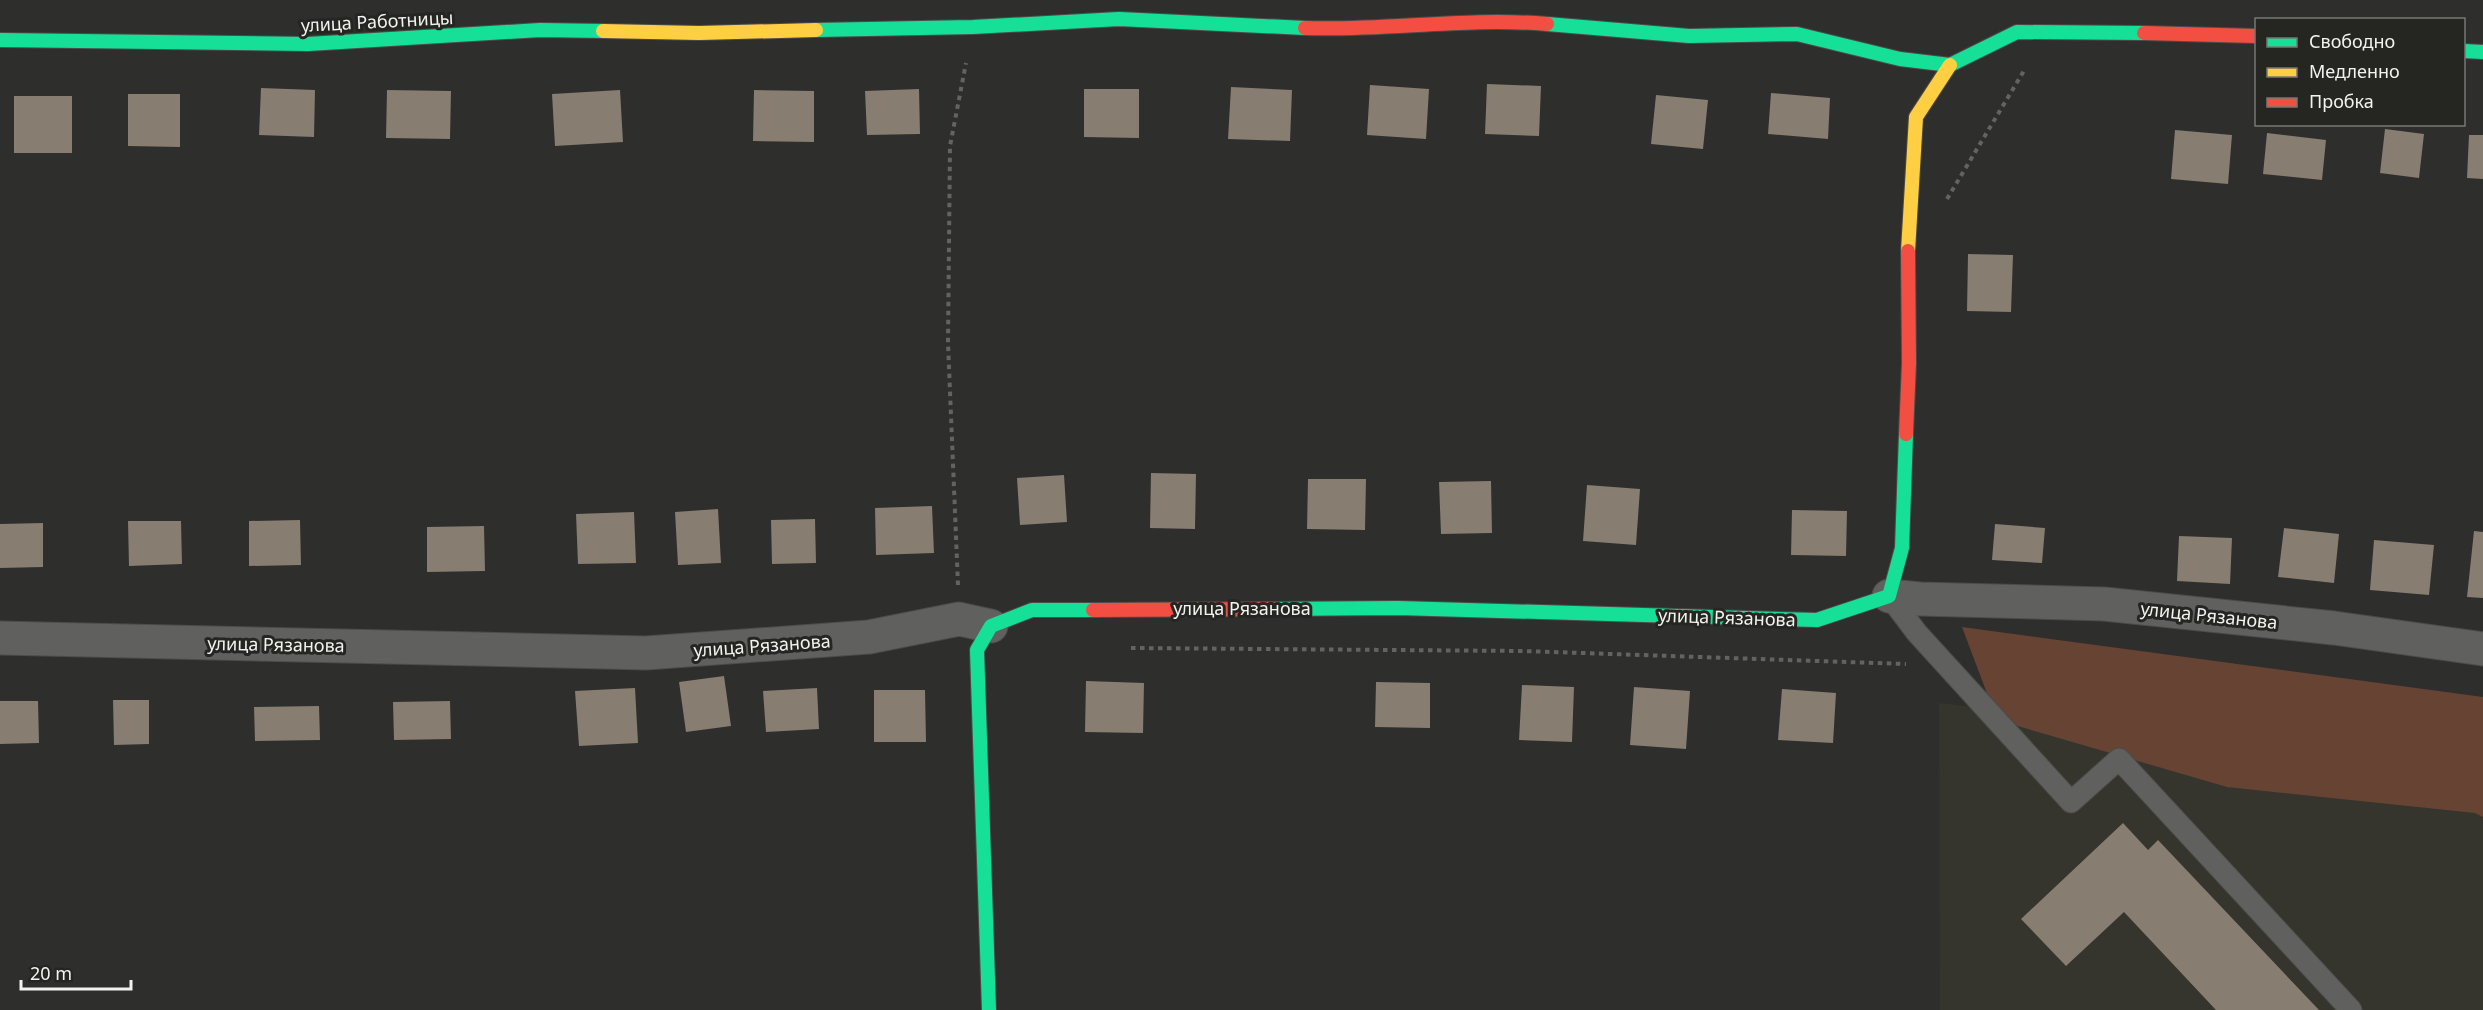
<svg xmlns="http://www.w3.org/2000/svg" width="2483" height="1010" font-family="'Noto Sans',sans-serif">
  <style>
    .built { fill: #35352d }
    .green { fill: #674334 }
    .building { fill: #877d71 }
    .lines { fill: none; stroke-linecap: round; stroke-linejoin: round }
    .lane-casing { stroke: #4b4b4a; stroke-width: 23 }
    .street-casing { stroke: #4b4b4a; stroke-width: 35 }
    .fast-casing { stroke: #4b4b4a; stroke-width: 16 }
    .slow-casing { stroke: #4b4b4a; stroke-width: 16 }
    .jam-casing { stroke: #4b4b4a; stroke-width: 16 }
    .path { stroke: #636361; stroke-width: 4; stroke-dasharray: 4.5 4.5; stroke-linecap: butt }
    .lane { stroke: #60605f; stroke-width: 21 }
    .street { stroke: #60605f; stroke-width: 33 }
    .fast { stroke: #16e098; stroke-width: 14 }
    .slow { stroke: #ffcf43; stroke-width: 14 }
    .jam { stroke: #f24e42; stroke-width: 14 }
    .labels { text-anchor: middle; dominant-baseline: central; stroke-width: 6; stroke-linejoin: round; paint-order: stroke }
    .street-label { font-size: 18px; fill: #f2f2f0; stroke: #252522 }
  </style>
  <rect width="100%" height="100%" fill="#2e2e2d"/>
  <path class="built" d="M1939 703 2483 764V1010H1940Z"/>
  <path class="green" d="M1962 627 2483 697V817L2475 813 2227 787 1997 720Z"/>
  <path class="building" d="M1487 84 1541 86 1539 136 1485 134Z
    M1370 85 1429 89 1426 139 1367 135Z
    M1231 87 1292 90 1290 141 1228 139Z
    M261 88 315 90 314 137 259 135Z
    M919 89 920 134 867 135 865 91Z
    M1084 89H1139V138L1084 137Z
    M387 90 451 91 450 139 386 138Z
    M620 90 623 142 555 146 552 94Z
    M754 90 814 91V142L753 141Z
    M1771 93 1830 98 1828 139 1768 134Z
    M128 94H180V147L128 146Z
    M1656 95 1708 100 1703 149 1651 144Z
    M14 96H72V153H14Z
    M2385 129 2424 134 2419 178 2380 173Z
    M2175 130 2232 135 2228 184 2171 179Z
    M2267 133 2326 140 2322 180 2263 174Z
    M2469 135H2483V179L2467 178Z
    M1968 254 2013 255 2011 312 1967 311Z
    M1151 473 1196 474 1195 529 1150 528Z
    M1064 475 1067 522 1020 525 1017 478Z
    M1308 479H1366L1365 530 1307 529Z
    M1491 481 1492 533 1441 534 1439 482Z
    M1587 485 1640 489 1636 545 1583 541Z
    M932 506 934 553 876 555 875 508Z
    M718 509 721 563 678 565 675 512Z
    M1792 510 1847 511 1846 556 1791 555Z
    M634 512 636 563 578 564 576 514Z
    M815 519 816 563 772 564 771 520Z
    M300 520 301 565 249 566V521Z
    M128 521H181L182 564 129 566Z
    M43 523V567L0 568V524Z
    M1995 524 2045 528 2042 563 1992 560Z
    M484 526 485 571 427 572V527Z
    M2284 528 2339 534 2334 583 2278 577Z
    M2474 531 2483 532V598L2467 597Z
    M2179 536 2232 538 2230 584 2177 581Z
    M2374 540 2434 545 2429 595 2370 590Z
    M724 676 731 726 686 732 679 682Z
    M1086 681 1144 683 1143 733 1085 732Z
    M1376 682 1430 683V728L1375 727Z
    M1522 685 1574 687 1572 742 1519 740Z
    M1634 687 1690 691 1686 749 1630 745Z
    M635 688 638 743 579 746 575 691Z
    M817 688 819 729 766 732 763 691Z
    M1782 689 1836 693 1833 743 1778 740Z
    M874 690H925L926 742H874Z
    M113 700H149V744L114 745Z
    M0 701H38L39 743 0 744Z
    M450 701 451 739 394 740 393 702Z
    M319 706 320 740 255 741 254 707Z
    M2123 823 2148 850 2158 840 2319 1010H2216L2124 912 2066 966 2021 919Z"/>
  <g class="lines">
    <defs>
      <path id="lane" d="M1889 596 1917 633 2071 802 2119 759 2351 1010"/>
      <path id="street" d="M1889 596 1920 599 2104 604 2334 628 2483 649
        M0 638 646 653 869 637 959 619 991 626"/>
      <path id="fast" d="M1547 24 1689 36 1797 34 1900 59 1950 65 2017 32 2144 33
        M816 30 973 27 1119 19 1305 28
        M0 40 308 44 540 30 603 31
        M2464 51 2483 52
        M1272 609 1398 608 1817 620 1889 596 1902 548 1906 434
        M989 1010 977 650 991 626 1032 610H1093"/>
      <path id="slow" d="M603 31 699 33 816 30
        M1908 251 1916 117 1950 65"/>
      <path id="jam" d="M1305 28C1385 31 1466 17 1547 24
        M2144 33 2256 36
        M1906 434 1909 363 1908 251
        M1093 610 1272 609"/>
    </defs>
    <use href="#lane" class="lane-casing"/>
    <use href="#street" class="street-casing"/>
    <use href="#fast" class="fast-casing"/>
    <use href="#slow" class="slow-casing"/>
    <use href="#jam" class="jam-casing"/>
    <path class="path" d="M1947 199 2025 69
      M958 585 948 343 950 146 966 63
      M1131 648 1523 651 1906 664"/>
    <use href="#lane" class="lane"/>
    <use href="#street" class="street"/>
    <use href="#fast" class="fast"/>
    <use href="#slow" class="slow"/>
    <use href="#jam" class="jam"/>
  </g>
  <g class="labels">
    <g class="street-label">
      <text transform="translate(377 21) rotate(-3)">улица Работницы</text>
      <text x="1242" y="608">улица Рязанова</text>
      <text transform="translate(2209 615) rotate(6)">улица Рязанова</text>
      <text transform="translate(1727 617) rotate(2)">улица Рязанова</text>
      <text transform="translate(276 644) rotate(1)">улица Рязанова</text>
      <text transform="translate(762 645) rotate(-4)">улица Рязанова</text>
    </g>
  </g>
  <rect x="2255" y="18" width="210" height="108" fill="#252522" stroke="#777774" stroke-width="1.5"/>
  <rect x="2267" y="38" width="30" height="9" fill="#16e098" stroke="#777774" stroke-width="1.5"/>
  <text x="2309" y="48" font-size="18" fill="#f2f2f0">Свободно</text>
  <rect x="2267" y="68" width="30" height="9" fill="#ffcf43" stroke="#777774" stroke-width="1.5"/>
  <text x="2309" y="78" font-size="18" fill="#f2f2f0">Медленно</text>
  <rect x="2267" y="98" width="30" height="9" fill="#f24e42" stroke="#777774" stroke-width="1.5"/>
  <text x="2309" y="108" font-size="18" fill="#f2f2f0">Пробка</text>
  <path d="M21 980v9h110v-9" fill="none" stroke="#f2f2f0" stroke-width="3"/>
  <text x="30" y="980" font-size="18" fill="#f2f2f0" stroke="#252522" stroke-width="4.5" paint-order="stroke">20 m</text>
</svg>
